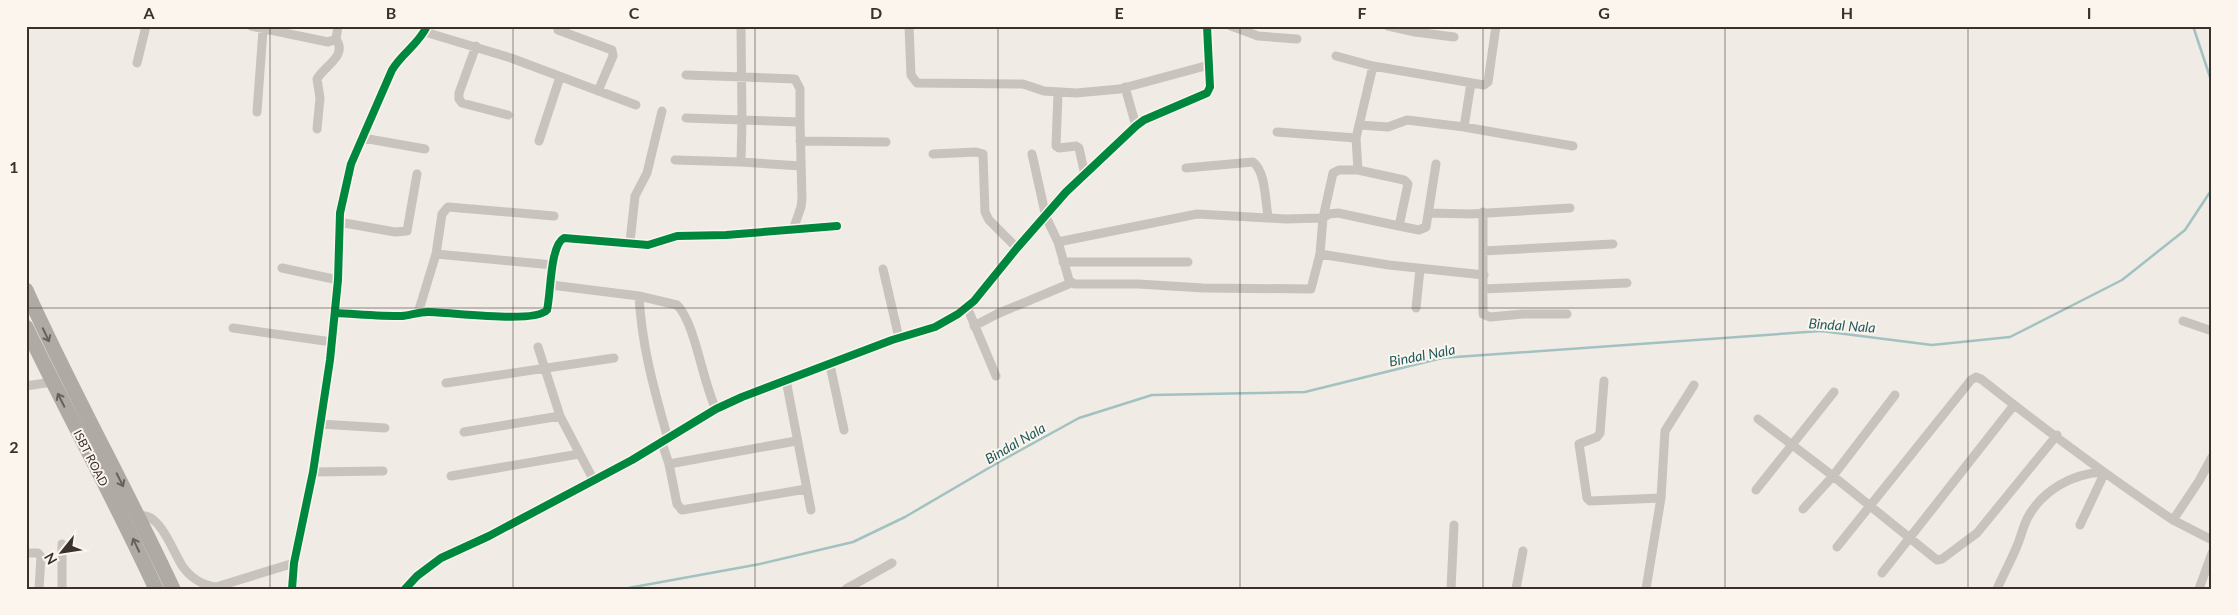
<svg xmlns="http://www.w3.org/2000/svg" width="2238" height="615" font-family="Lato,sans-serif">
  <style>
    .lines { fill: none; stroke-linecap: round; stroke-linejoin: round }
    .stream { stroke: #a1c2c1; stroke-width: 2.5 }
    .street { stroke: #c9c3be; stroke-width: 9 }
    .highway { stroke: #afaaa4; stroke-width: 15 }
    .cycleway-casing { stroke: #fbf5ee; stroke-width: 11 }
    .cycleway { stroke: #00873e; stroke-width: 8 }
    .oneway { stroke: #69615b }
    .grid { fill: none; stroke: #3b302b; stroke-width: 1; stroke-opacity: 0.55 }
    .labels { text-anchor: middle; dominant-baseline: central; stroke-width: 4; stroke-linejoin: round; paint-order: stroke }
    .street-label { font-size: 12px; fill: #3b302b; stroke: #fbf5ee }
    .water-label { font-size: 14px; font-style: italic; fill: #1f5a5e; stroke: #fbf5ee }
    .neatline { fill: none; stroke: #3b302b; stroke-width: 2 }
    .grid-label { font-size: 16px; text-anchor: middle; font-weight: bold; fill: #3b302b }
  </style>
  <rect width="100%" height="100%" fill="#f0ebe5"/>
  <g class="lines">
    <path class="stream" d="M2193 26 2212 83
      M623 589 760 564 853 542 905 517 999 462 1079 418 1152 395 1305 392 1442 358 1821 331 1932 345 2010 337 2122 280 2185 230 2212 189"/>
    <path class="street" d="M251 26 328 42 336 39 338 26
      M909 26 911 75 917 83 1023 84 1044 91 1076 93 1120 89 1209 65
      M1231 26 1258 36 1297 39
      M1388 26 1415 32 1454 37
      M558 30 612 50 613 56 598 91
      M425 32 511 58 636 105
      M476 46 459 93V99L462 103 508 115
      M1336 56 1373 66 1484 85 1488 82 1496 26
      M137 63 146 26
      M686 75 795 79 800 89V122
      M1125 87 1136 126
      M1058 93 1056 146 1059 148 1076 146 1079 148 1085 175
      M257 112 263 30
      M686 118 742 120 741 26
      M1360 125 1388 127 1407 120 1464 127 1573 146
      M1464 127 1471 83
      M317 129 320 98 317 79C324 66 348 56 336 39
      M1277 132 1356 138
      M363 138 425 149
      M539 141 560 77
      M800 141 886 142
      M933 154 976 152 983 154 985 212 989 220 1017 248
      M1032 154 1046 217 1058 242 1069 280 1074 284H1138L1203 288 1311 289 1320 254 1323 218 1333 173 1339 170H1358
      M675 160 741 162 742 120 800 122 802 199 801 207 793 230
      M741 162 801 166
      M1186 168 1253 162C1266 172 1265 201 1268 216
      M1483 212V314L1490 317 1523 314H1567
      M1429 213 1471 214 1570 208
      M339 222 395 232 407 231 417 174
      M1399 226 1419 230 1426 227 1436 164
      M630 242 635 196 647 173 662 111
      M1058 242 1197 214 1286 219 1323 218 1329 214 1338 213 1399 226 1408 184 1404 180 1358 170 1356 138 1373 66
      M1483 251 1613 244
      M436 254 553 265
      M1320 254 1389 265 1484 275
      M1063 262H1188
      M282 268 338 280
      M883 269 899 338
      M551 285 639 296 677 305C695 322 703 384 716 409
      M1483 289 1627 283
      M639 296C642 348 654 389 668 439
      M967 307 996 376
      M1416 308 1420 269
      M336 313C357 314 380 316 402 316 411 315 419 312 428 312 450 312 535 324 547 310 551 293 550 245 564 238L648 245 677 236 726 235 837 226
      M418 313 436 254 442 214 448 207 554 216
      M2183 321 2212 331
      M974 326 997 314 1071 283
      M233 328 332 342
      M538 347 560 416 593 479
      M830 365 844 430
      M786 380 811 510
      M1604 381 1600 433 1597 437 1579 444 1587 498 1590 501 1661 498
      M446 383 614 358
      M26 386 52 382
      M1758 419 1833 476 1937 560 1942 559 1977 533 2057 435
      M320 424 385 428
      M464 432 560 416
      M662 443 669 464 677 504 682 510 806 489
      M2212 457 2199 481 2173 520 2212 540
      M669 464 796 441
      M313 472 383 471
      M451 476 579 454
      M1756 490 1834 392
      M1803 509 1833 476 1895 395
      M136 517C159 507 173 553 183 567 191 578 202 585 216 587L294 563
      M2080 525 2104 474
      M1837 547 1971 380 1976 377 1981 379C2043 428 2107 476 2173 520
      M26 553H38L41 557 39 589
      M1882 573 2014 405
      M62 589V544
      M292 589 294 563 313 472 330 360 338 280 340 213 351 164 392 70C402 53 419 44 427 26
      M405 589 417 576 441 558 489 536 632 460 716 409 742 397 892 340 935 327 958 314 974 301 1017 248 1066 192 1136 126 1144 120 1207 93 1210 87 1207 26
      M846 589 892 563
      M1451 589 1454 525
      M1516 589 1523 551
      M1646 589 1661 498 1665 431 1694 385
      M1997 589C2003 575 2011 561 2017 546 2021 537 2023 526 2028 517 2043 490 2072 474 2102 472
      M2199 589 2212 553"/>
    <path class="highway" d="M26 290C72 392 126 488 173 589
      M26 327C68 415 115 500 156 589"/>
    <defs>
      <path id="cycleway" d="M336 313C357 314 380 316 402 316 411 315 419 312 428 312 450 312 535 324 547 310 551 293 550 245 564 238L648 245 677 236 726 235 837 226
        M292 589 294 563 313 472 330 360 338 280 340 213 351 164 392 70C402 53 419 44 427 26
        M405 589 417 576 441 558 489 536 632 460 716 409 742 397 892 340 935 327 958 314 974 301 1017 248 1066 192 1136 126 1144 120 1207 93 1210 87 1207 26"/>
    </defs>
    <use href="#cycleway" class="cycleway-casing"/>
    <use href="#cycleway" class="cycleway"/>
  </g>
  <defs><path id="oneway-shaft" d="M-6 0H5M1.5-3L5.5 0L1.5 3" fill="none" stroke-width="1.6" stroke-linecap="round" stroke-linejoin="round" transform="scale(1.25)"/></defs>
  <g class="oneway">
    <use href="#oneway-shaft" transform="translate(46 335) rotate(65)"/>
    <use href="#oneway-shaft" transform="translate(61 400) rotate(-117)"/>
    <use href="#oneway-shaft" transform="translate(120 480) rotate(63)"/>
    <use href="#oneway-shaft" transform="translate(136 545) rotate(-115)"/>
  </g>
  <path class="grid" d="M270 26V589M513 26V589M755 26V589M998 26V589M1240 26V589M1483 26V589M1725 26V589M1968 26V589M26 308H2212"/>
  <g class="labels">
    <g class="street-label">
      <text transform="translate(91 458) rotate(63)">ISBT ROAD</text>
    </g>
    <g class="water-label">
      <text transform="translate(1842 325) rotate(4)">Bindal Nala</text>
      <text transform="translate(1422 355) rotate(-11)">Bindal Nala</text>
      <text transform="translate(1015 443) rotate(-30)">Bindal Nala</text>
    </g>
  </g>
  <rect width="2238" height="615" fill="none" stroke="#fbf5ee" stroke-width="55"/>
  <g transform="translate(62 552) rotate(240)" stroke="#fbf5ee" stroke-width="4" paint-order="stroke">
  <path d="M0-4L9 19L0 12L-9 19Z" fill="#3b302b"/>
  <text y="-8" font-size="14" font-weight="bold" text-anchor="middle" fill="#3b302b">N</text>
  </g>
  <rect x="28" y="28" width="2182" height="560" class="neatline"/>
  <g class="grid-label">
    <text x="149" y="19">A</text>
    <text x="391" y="19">B</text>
    <text x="634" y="19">C</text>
    <text x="876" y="19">D</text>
    <text x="1119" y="19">E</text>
    <text x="1362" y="19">F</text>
    <text x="1604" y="19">G</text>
    <text x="1847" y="19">H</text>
    <text x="2089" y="19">I</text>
    <text x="14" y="173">1</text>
    <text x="14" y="453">2</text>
  </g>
</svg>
